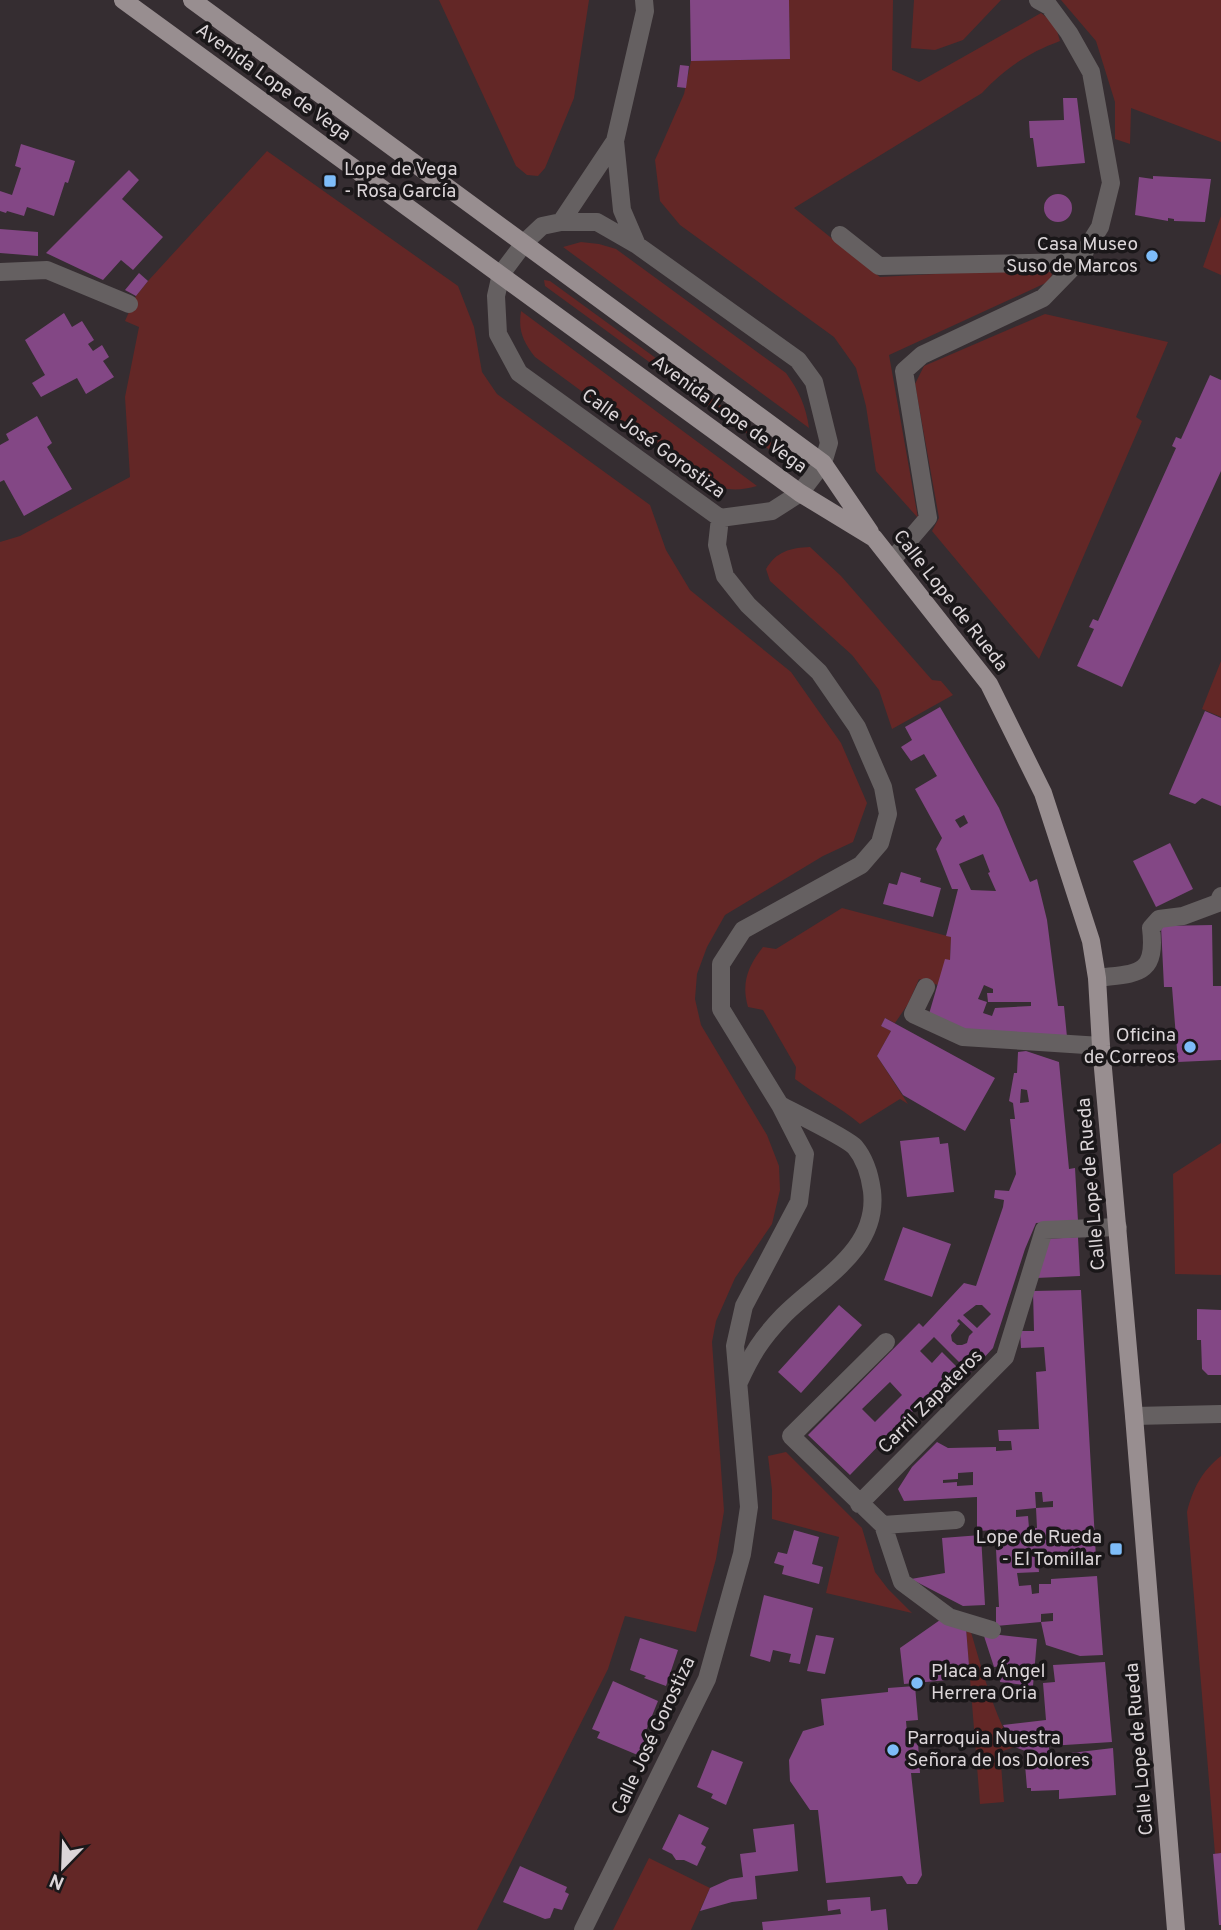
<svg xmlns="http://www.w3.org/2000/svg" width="1221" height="1930" font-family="Overpass,sans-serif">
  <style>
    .green { fill: #632726 }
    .building { fill: #834785; fill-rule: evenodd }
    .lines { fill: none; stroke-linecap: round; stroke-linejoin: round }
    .minor { stroke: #656061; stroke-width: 18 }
    .major { stroke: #988e90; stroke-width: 18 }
    .poi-dot { fill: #7ebdf9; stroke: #1a1719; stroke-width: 2.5 }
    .labels { text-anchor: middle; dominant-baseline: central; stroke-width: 7; stroke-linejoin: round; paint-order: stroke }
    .street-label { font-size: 19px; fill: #dbd5d8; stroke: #1a1719 }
    .poi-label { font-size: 19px; fill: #dbd5d8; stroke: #1a1719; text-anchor: start }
  </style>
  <rect width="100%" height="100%" fill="#352d31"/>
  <path class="green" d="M439 0H589L574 98 545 168 538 176 527 175 516 166Z
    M789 0H893L892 70 919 82 1041 13 1055 24 1060 41C1028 53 1005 68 982 93L794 208 880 277 1045 268 1052 274 1050 281 889 355 918 518 876 471 866 406 856 368 834 337 680 225 660 201 655 160 684 94 691 61 790 59Z
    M914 0H1001L963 40 935 50 911 48Z
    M1061 0H1221V142L1131 108 1130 144 1115 139V102L1096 41Z
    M267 151 458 286 474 327 482 372 497 394 650 505 666 550 690 590 791 672 841 743 867 803 853 842 823 856 725 915 707 947 697 974 695 999 701 1025 767 1135 779 1166 780 1190 772 1224 735 1278 716 1321 712 1342 724 1511 716 1559 696 1632 625 1616 608 1669 477 1930H0V542L20 536 130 477 125 397 139 327 125 321 136 296 148 281Z
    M1221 216V275L1203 267Z
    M581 242 599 244 616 249 786 373C799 391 806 406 809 428L563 247Z
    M544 280 550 281 782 450 783 457 778 456 545 286Z
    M521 311 757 486C736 492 723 490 704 481L535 357C523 341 518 331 521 311Z
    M1045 314 1168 342 1136 417 1142 421 1039 659 932 531 939 518 915 384 924 366Z
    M810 547 841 576 932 680 941 681 953 695 892 729 879 690 852 655 770 581 766 569C777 551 790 548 810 547Z
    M1221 661V717L1202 709Z
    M842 908 951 937 950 960 938 985 919 979 908 1004 895 1023 885 1018 881 1026 891 1031 877 1056 908 1104 900 1099 860 1124C840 1107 816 1095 795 1079L796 1067 763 1010 748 1007C741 983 748 966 763 947L776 949Z
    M1221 1143V1275L1175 1274 1173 1174Z
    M786 1452 862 1528 875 1572 888 1589 912 1613 826 1593 839 1537 772 1519V1490L768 1456Z
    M1221 1456V1853L1215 1854 1187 1512C1193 1488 1202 1471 1221 1456Z
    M966 1628 970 1629C980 1661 995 1722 1015 1747L1000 1752 1004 1802 980 1804Z
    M649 1858 710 1888 691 1930H613Z"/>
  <path class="building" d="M690 0H789L790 59 691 61Z
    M680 65 689 66 686 88 677 87Z
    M1063 98H1077L1085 163 1037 167 1033 138H1030L1029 121 1064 120Z
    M21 144 75 161 68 183 65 182 54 216 27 207 24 216 7 211 6 213 0 211V191L12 195 21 168 15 166Z
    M129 170 139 180 122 199 163 237 133 270 121 260 103 280 46 253Z
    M1153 176 1211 179 1205 222 1174 221V219L1168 218V221L1135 215 1139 177 1153 179Z
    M1044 208a14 14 0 1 1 28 0a14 14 0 1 1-28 0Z
    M0 229 38 232V256L0 253Z
    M139 273 148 281 136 296 125 290Z
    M64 313 72 327 82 321 94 340 88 344 93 351 102 345 109 357 103 361 114 377 86 394 77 378 41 397 32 383 45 375 25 340Z
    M1210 375 1221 380V471L1122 687 1077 666 1094 629 1089 627 1093 619 1098 621 1176 448 1172 446 1176 437 1181 439Z
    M37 416 52 443 47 447 72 489 24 516 4 480 0 482V445L9 440 6 434Z
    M940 707 999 808 1030 882 1037 879 1047 920 1058 1006H1064L1067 1037 963 1029 929 1014 945 959 950 960 951 937 946 936 958 889H952L936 849 942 838 915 789 937 776 924 754 911 761 901 747 912 740 905 727ZM964 815 968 823 960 828 955 820ZM983 854 990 872 988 873 996 891 971 890 959 864ZM984 985 993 989V993H987L988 1002H1031V1006L995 1008 992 1016 983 1013 987 1002 978 999Z
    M1205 711 1221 718V806L1202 798 1195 804 1169 794Z
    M1170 843 1193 889 1156 907 1133 861Z
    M901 872 921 878 920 882 941 888 933 917 883 904 889 883 897 885Z
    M1212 925 1213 986H1221V1060L1178 1062 1172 987H1164L1161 926Z
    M885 1018 995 1078 965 1131 903 1095 877 1056 891 1031 881 1026Z
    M1026 1051 1059 1062 1069 1169 1075 1168 1078 1221 1036 1223 1025 1249 993 1348 970 1373 934 1337 920 1351 932 1363 942 1352 957 1367 903 1421 909 1427 895 1441 889 1435 850 1475 808 1435 919 1323 923 1327 964 1283 976 1286 1003 1207 1004 1200 994 1198 995 1190 1009 1191 1016 1174 1010 1119H1015L1013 1103 1009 1101 1014 1073H1017L1018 1052ZM1021 1089 1027 1090 1029 1102 1020 1103ZM976 1305H982L991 1314 977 1328 963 1315ZM959 1319 973 1332 969 1336 967 1343 962 1345H957L952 1341 951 1335 960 1324 957 1321ZM890 1382 902 1395 875 1422 862 1409Z
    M939 1137 940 1144 948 1143 954 1192 907 1197 900 1141Z
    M903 1227 951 1244 932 1297 884 1280Z
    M1078 1237 1080 1276 1036 1278 1047 1239Z
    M1081 1290 1096 1558 1038 1561 1039 1572 1017 1573 1019 1586 1031 1585 1032 1594 1039 1593V1584H1051V1579L1097 1576 1103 1655 1080 1656 1046 1645 1041 1622 1053 1621V1613L1041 1614V1622L996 1626V1607H999L995 1530 977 1531V1497L904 1501 898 1489 912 1467 937 1442 948 1448 996 1447V1451L1012 1450 1011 1441H999L998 1430 1039 1429 1036 1372 1046 1371 1044 1347 1021 1348 1020 1331H1034L1033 1291ZM973 1472V1485L957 1486V1482L943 1483V1480L958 1479V1473ZM1035 1492H1042L1043 1502 1053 1501V1507L1036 1508 1037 1528H1029L1028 1516 1016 1517V1510L1036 1508Z
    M839 1305 862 1325 801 1393 778 1372Z
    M1197 1309 1221 1310V1375H1208L1202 1369 1201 1340H1197Z
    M794 1530 819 1537 812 1564 823 1567 819 1584 782 1574 784 1566 774 1563 778 1552 787 1554Z
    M981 1535 985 1605 963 1606 911 1579 945 1573 942 1538Z
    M764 1595 813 1608 800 1664 789 1662 791 1654 773 1650 770 1662 750 1656Z
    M940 1620 966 1628 970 1678 904 1684 900 1648Z
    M983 1633 1037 1639 1033 1686 1000 1682 1002 1666 994 1667Z
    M816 1635 834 1638 825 1674 807 1671Z
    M640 1638 678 1650 666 1686 644 1678 646 1676 630 1670Z
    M1105 1662 1112 1742 1049 1746V1749L1054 1752V1755L1113 1748 1116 1795 1059 1799V1790L1031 1791V1788H1027L1025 1765 1029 1764 1028 1752 1015 1747 1003 1725 1046 1720 1043 1683 1055 1682 1053 1665Z
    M613 1681 658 1701 645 1733 649 1734 640 1756 597 1738 600 1732 592 1729Z
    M915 1686 918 1720 906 1721 908 1744 918 1743 920 1773H911L922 1875 917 1884H907L902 1876 826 1883 818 1810H810L790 1781 789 1760 803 1731 824 1725 821 1699 888 1692V1688Z
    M712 1750 743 1762 726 1805 711 1798 713 1794 697 1787Z
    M679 1814 709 1828 701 1844 706 1847 697 1866 684 1860H676L672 1854 662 1849Z
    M794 1824 798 1871 755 1876 757 1899 732 1902 700 1911 710 1888 730 1879 743 1877 740 1854 756 1852 753 1829Z
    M1221 1853V1925H1219L1213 1854Z
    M520 1866 567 1887 565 1892 569 1894 562 1910 554 1908 550 1918 545 1919 503 1902Z
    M870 1897 871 1911 886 1909 888 1930H763L762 1922 841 1914 840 1909 828 1911 827 1900Z"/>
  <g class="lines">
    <path class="minor" d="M561 222H597L637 245 798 360 814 382 829 443 823 463 800 493 772 511 720 518 519 373 498 334 496 296 501 274 525 242 542 226Z
      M561 222 615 141
      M840 235 879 266 1078 262
      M637 245 622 210 615 141 645 11 644 0
      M0 272 47 270 129 304
      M893 559 928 518 904 371 922 355 1043 298 1078 262 1100 227 1111 183 1091 72 1069 33 1049 6 1038 0
      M1097 978C1136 973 1157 977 1151 928L1159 919 1183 916 1218 903 1221 896
      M926 987 913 1014 963 1037 1101 1046
      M886 1342 791 1436 883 1525 902 1582 949 1617 992 1630
      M739 1382C752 1354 761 1339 783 1316 818 1280 879 1251 872 1191 870 1176 865 1159 855 1147 847 1138 795 1113 780 1105
      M1134 1416 1221 1414
      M859 1504 1005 1357 1044 1230 1118 1227
      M883 1525 956 1520
      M583 1930 707 1679 742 1554 749 1507 735 1346 744 1306 799 1202 805 1154 780 1105 721 1009V964L743 930 861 865 880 843 888 814 883 787 857 727 819 672 748 605 725 576 717 545 720 518"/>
    <path class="major" d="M123 0 800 493 874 538 989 684 1043 793 1091 941 1097 978 1101 1046 1134 1416 1176 1930
      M192 0 823 463 870 532"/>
  </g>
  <g class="poi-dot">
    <rect x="323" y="174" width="14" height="14" rx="3.5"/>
    <circle cx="1152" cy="256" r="7"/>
    <circle cx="1190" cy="1047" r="7"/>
    <rect x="1109" y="1542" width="14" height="14" rx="3.5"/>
    <circle cx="917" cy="1683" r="7"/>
    <circle cx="893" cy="1750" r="7"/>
  </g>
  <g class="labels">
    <g class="street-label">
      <text transform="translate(273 83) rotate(36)">Avenida Lope de Vega</text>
      <text transform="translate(729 415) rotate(36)">Avenida Lope de Vega</text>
      <text transform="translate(653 444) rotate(36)">Calle José Gorostiza</text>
      <text transform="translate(950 601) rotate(52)">Calle Lope de Rueda</text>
      <text transform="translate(1092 1184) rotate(-95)">Calle Lope de Rueda</text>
      <text transform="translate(931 1402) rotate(-45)">Carril Zapateros</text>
      <text transform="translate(654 1736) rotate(-65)">Calle José Gorostiza</text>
      <text transform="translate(1140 1749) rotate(-95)">Calle Lope de Rueda</text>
    </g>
    <g class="poi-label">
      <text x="344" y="170">Lope de Vega<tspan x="344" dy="22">- Rosa García</tspan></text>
      <text x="1138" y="245" text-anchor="end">Casa Museo<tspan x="1138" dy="22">Suso de Marcos</tspan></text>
      <text x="1176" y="1036" text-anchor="end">Oficina<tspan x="1176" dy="22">de Correos</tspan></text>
      <text x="1102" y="1538" text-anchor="end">Lope de Rueda<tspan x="1102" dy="22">- El Tomillar</tspan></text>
      <text x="931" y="1672">Placa a Ángel<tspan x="931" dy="22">Herrera Oria</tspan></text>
      <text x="907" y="1739">Parroquia Nuestra<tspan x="907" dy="22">Señora de los Dolores</tspan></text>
    </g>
  </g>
  <g transform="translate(63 1867) rotate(203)" stroke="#1a1719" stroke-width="5" paint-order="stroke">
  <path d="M0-5L12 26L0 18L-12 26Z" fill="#dbd5d8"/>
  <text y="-10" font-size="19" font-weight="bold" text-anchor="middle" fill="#dbd5d8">N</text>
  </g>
</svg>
